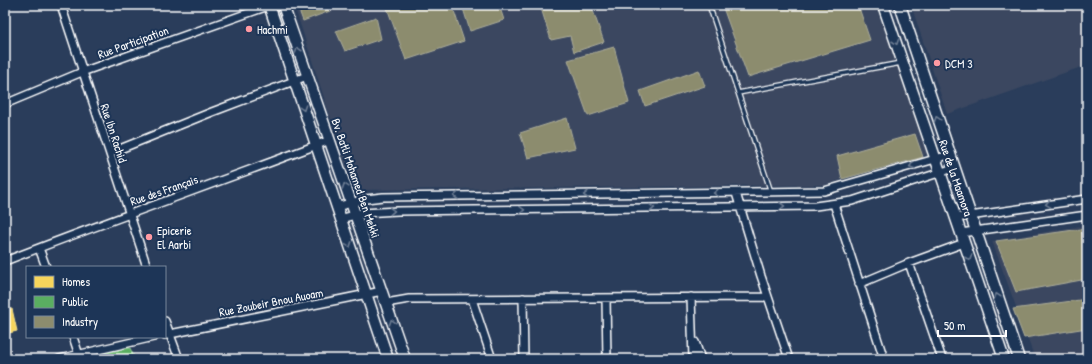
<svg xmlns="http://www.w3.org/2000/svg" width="1092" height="364" font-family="'Patrick Hand',sans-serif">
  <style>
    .built { fill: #3a4760 }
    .homes { fill: #f6d55c; stroke: #f9e28d }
    .public { fill: #5aae61; stroke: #8cc690 }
    .industry { fill: #8c8c6e; stroke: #aeae9a }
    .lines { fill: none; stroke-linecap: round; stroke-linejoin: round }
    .lane-casing { stroke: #fff; stroke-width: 6 }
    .street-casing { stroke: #fff; stroke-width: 10 }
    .secondary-casing { stroke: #fff; stroke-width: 13 }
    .lane { stroke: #1d3557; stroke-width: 3.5 }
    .street { stroke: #1d3557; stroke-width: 7 }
    .secondary { stroke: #1d3557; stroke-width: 10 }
    .oneway { stroke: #6c7c92 }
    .poi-dot { fill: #ff9aa2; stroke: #1d3557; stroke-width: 1.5 }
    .labels { text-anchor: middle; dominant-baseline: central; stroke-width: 4; stroke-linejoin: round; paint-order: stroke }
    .poi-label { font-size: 12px; fill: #fff; stroke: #1d3557; text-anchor: start }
    .street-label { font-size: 12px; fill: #fff; stroke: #1d3557 }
  </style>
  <rect width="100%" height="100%" fill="#2a3d5b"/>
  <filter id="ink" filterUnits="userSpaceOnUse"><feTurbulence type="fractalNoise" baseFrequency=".025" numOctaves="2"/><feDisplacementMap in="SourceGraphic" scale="8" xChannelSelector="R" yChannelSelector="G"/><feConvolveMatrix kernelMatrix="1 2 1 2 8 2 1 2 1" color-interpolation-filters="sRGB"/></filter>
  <g filter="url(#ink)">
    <path class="built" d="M294 5H876L929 154 825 185 354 190Z
      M911 5H1087V65L947 114Z
      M1087 225V359H1035L992 241Z"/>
    <path class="homes" d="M5 307 7 310 12 309 17 331 5 334Z"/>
    <path class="public" d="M130 348 135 359H77Z"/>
    <path class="industry" d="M297 5H328L330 11 303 21Z
      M386 5H452L464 41 406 60Z
      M462 5H499L504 20 470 31Z
      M540 5H591L604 42 574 52 570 36 551 40Z
      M722 5H858L870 40 748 77Z
      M376 17 381 39 345 51 336 31Z
      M614 47 629 103 588 116 568 60Z
      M699 70 705 86 645 106 640 91Z
      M567 118 575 148 528 158 520 133Z
      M915 134 923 157 842 179 837 156Z
      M1081 229 1087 256V279L1016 292 996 241Z
      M1087 299V328L1024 338 1013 309Z"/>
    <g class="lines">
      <defs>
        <path id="lane" d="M709 5 771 192
          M738 93 901 63"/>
        <path id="street" d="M61 5 147 267
          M5 104 82 72 271 5
          M110 153 212 112 307 76
          M736 193 761 276 789 359
          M834 204 884 359
          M336 207 366 199 383 197 824 191 949 155
          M956 218 1087 199
          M340 219 362 213 398 211 815 206 852 201 954 168
          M961 233 1087 215
          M39 248 46 267
          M5 261C113 219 222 181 330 140
          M909 263 942 359
          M859 284 909 263 964 243
          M691 297 693 359
          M523 298 524 359
          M606 298 607 359
          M472 299 492 359
          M386 303 409 299 768 297
          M165 321 179 359
          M165 335 382 291
          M73 337 79 355
          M695 342 701 359
          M59 359 154 337"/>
        <path id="secondary" d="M269 5 388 359
          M283 5 405 359
          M883 5 1004 359
          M900 5 1019 359"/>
      </defs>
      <use href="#lane" class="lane-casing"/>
      <use href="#street" class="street-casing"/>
      <use href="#secondary" class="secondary-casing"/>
      <use href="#lane" class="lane"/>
      <use href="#street" class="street"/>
      <use href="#secondary" class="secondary"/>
    </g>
    <defs><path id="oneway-chevron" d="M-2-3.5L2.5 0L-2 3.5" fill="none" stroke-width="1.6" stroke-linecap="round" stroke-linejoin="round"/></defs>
    <g class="oneway">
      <use href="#oneway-chevron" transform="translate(896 42) rotate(71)"/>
      <use href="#oneway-chevron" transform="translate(298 50) rotate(-109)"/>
      <use href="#oneway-chevron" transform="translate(303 108) rotate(72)"/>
      <use href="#oneway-chevron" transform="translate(937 119) rotate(-108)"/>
      <use href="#oneway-chevron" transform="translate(912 166) rotate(163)"/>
      <use href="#oneway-chevron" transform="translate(345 186) rotate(-108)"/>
      <use href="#oneway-chevron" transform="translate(716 193) rotate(179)"/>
      <use href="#oneway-chevron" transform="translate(586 195) rotate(179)"/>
      <use href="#oneway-chevron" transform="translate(456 196) rotate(179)"/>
      <use href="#oneway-chevron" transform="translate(1048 204) rotate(172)"/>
      <use href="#oneway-chevron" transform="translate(782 206) rotate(-1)"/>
      <use href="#oneway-chevron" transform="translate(652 208) rotate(-1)"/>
      <use href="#oneway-chevron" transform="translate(522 210) rotate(-1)"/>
      <use href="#oneway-chevron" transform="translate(392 211) rotate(-2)"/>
      <use href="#oneway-chevron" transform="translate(349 245) rotate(70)"/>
      <use href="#oneway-chevron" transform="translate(969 258) rotate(71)"/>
      <use href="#oneway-chevron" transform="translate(997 296) rotate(-109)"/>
      <use href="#oneway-chevron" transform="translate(392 322) rotate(-109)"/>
    </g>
  </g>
  <g class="poi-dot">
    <circle cx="249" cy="29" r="4"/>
    <circle cx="937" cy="63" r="4"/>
    <circle cx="149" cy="237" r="4"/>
  </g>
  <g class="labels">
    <g class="poi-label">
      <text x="257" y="29">Hachmi</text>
      <text x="945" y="63">DCM 3</text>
      <text x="157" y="230">Epicerie<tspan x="157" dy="14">El Aarbi</tspan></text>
    </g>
    <g class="street-label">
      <text transform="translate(133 42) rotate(-20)">Rue Participation</text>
      <text transform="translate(114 133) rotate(72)">Rue Ibn Rachid</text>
      <text transform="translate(356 178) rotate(71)">Bv. Batli Mohamed Ben Mekki</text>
      <text transform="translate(956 178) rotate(71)">Rue de la Maamora</text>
      <text transform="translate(164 190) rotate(-19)">Rue des Français</text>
      <text transform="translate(271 302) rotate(-11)">Rue Zoubeir Bnou Auoam</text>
    </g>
  </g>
  <rect width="1092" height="364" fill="none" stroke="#1d3557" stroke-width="20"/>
  <rect x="10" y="10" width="1072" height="344" fill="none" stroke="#fff" stroke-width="1.5" filter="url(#ink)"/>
  <rect x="26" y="266" width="140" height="72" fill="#1d3557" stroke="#77869a"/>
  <rect x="34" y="276" width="20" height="12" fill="#f6d55c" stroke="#77869a"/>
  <text x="62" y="286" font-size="12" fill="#ffffff">Homes</text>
  <rect x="34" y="296" width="20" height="12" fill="#5aae61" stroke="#77869a"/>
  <text x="62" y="306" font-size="12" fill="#ffffff">Public</text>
  <rect x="34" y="316" width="20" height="12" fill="#8c8c6e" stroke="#77869a"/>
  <text x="62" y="326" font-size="12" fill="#ffffff">Industry</text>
  <path d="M938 330v6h68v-6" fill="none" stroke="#ffffff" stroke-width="2"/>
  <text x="944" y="330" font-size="12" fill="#ffffff" stroke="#1d3557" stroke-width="3" paint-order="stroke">50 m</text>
</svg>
